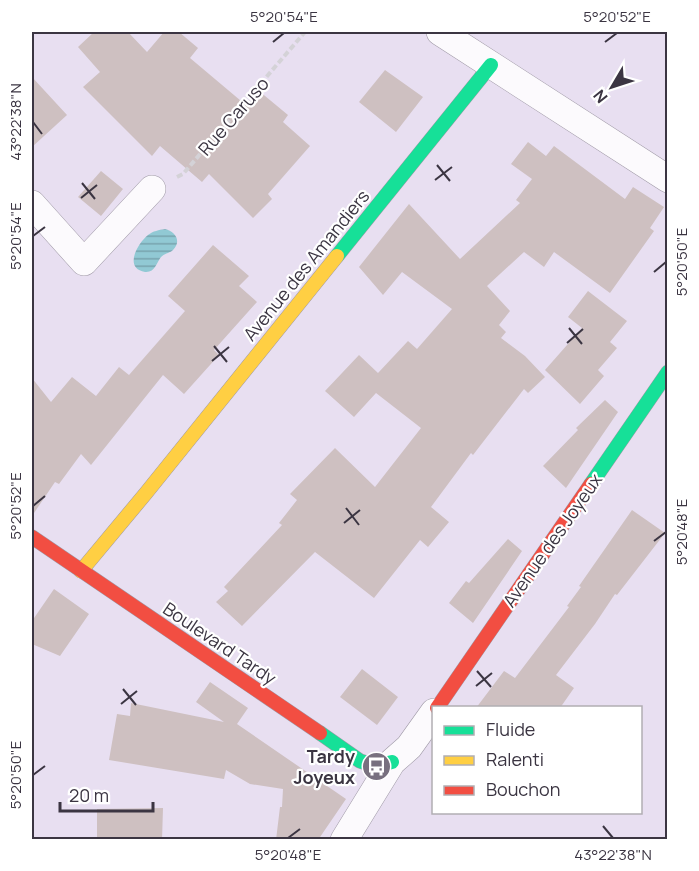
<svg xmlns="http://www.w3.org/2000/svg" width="699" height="871" font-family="Manrope,sans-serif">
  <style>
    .water { fill: url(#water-rules) }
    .building { fill: #cec0c1 }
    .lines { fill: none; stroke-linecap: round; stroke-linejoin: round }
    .street-casing { stroke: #9f99a6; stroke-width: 28 }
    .fast-casing { stroke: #9f99a6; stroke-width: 15 }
    .slow-casing { stroke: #9f99a6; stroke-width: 15 }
    .jam-casing { stroke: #9f99a6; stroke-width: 15 }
    .path { stroke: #d4d2d7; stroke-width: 4; stroke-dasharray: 6 3; stroke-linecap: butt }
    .street { stroke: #fcfafd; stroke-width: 27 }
    .fast { stroke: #16e098; stroke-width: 14 }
    .slow { stroke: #ffcf43; stroke-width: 14 }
    .jam { stroke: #f24e42; stroke-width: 14 }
    .ticks { fill: none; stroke: #3b3542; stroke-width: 2 }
    .labels { text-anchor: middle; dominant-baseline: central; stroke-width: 4.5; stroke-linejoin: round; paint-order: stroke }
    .street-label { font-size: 18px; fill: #3b3542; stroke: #fff }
    .poi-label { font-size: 18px; font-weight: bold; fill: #3b3542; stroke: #fff; text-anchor: end }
    .neatline { fill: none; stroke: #3b3542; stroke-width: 2 }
    .ticks-label { font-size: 15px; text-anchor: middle; fill: #3b3542 }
  </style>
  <defs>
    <pattern id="water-rules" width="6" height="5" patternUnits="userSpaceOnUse" patternTransform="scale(1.5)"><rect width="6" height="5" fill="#91c9d4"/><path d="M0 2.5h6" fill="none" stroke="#78a4ae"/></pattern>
  </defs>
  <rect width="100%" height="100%" fill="#e8dff1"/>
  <path class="water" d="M165 229C175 231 182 241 173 250 170 253 165 253 161 257 157 262 155 273 145 272 123 268 138 243 148 235 153 231 159 230 165 229Z"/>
  <path class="building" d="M94 32H128L147 52 164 32H179L198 48 190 58 247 106 259 91 288 115 283 122 310 146 268 194 272 199 253 218 209 174 202 182 160 146 152 156 83 87 100 72 78 47Z
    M385 70 423 97 396 132 359 102Z
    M32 77 67 115 32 147Z
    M528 142 546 156 554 146 625 199 633 187 664 207 650 228 654 231 610 293 554 252 544 267 524 252 487 286 510 311 499 325 506 332 501 338 525 356 545 377 528 393 524 389 473 455 471 453 431 507 449 522 428 547 420 540 374 598 315 552 242 626 216 602 228 591 224 587 282 525 279 523 297 500 290 494 335 448 375 487 421 428 376 393 354 417 325 391 359 355 378 373 408 341 417 349 452 309 402 272 383 295 359 267 409 204 460 259 520 203 516 200 532 179 511 164Z
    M101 171 123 189 101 216 78 197Z
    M213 245 249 276 239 286 257 302 214 350 219 355 184 394 163 375 91 465 81 454 59 484 55 482 32 516V378L51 402 72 377 96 396 119 367 129 375 185 311 168 296Z
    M588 291 627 321 610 342 617 348 598 370 604 376 580 404 545 370 582 328 568 317Z
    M605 400 618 412 566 488 543 466 578 430 576 428Z
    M632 510 665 533 617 595 615 594 595 624 556 675 574 688 560 708H476L504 671 515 678 569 607 567 606 581 587 579 586Z
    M508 539 522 551 473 623 449 603 466 581 469 583Z
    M54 589 89 614 60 656 32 644V621Z
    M362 669 398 697 377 725 340 697Z
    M210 682 248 708 237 724 346 799 318 840H276L280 807H282L283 789 250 784 226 770 224 779 109 760 117 714 130 716 131 703 224 722 196 702Z
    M163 808 162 840H129L130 838 97 837V809Z"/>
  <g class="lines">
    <defs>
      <path id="street" d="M440 32 668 179
        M32 204 84 262 152 189
        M344 840 392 762 409 747 434 712"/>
      <path id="fast" d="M337 256 491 65
        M591 484 668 372
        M320 733 360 761 376 766 392 762"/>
      <path id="slow" d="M81 571 146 493 337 256"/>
      <path id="jam" d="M32 537 320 733
        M437 708 591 484"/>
    </defs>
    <use href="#street" class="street-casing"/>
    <use href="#fast" class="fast-casing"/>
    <use href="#slow" class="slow-casing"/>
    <use href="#jam" class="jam-casing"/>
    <path class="path" d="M177 177 183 174 305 32"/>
    <use href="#street" class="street"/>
    <use href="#fast" class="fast"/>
    <use href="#slow" class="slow"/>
    <use href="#jam" class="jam"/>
  </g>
  <path class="ticks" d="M273 42 284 33M605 42 617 33M33 122 42 134M437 165 450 181M435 180 452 167M82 183 95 199M81 198 97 185M33 236 45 227M654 272 666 262M569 328 582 344M567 343 583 329M214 346 227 362M212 361 229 347M33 506 45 496M346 508 359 525M344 523 360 510M654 541 666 532M477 671 491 687M476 686 492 673M123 689 136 705M121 704 137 691M33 775 45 766M603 826 613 838M288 838 300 829"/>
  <defs>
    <symbol id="bus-disc" viewBox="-11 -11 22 22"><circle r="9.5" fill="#78707f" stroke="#fff"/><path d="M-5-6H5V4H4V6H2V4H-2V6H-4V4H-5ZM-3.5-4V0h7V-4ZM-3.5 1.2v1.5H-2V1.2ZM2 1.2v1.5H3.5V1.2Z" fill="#fff"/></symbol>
  </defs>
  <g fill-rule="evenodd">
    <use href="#bus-disc" x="360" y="750" width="33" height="33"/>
  </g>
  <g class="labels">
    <g class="street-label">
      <text transform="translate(233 116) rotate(-49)">Rue Caruso</text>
      <text transform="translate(306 265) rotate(-51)">Avenue des Amandiers</text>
      <text transform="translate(552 540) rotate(-55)">Avenue des Joyeux</text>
      <text transform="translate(220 643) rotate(34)">Boulevard Tardy</text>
    </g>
    <g class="poi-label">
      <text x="355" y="756">Tardy<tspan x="355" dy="21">Joyeux</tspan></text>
    </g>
  </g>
  <rect width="699" height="871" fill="none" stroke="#ffffff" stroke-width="66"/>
  <rect x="432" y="706" width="210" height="108" fill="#ffffff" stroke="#b1aeb3" stroke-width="1.5"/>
  <rect x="444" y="726" width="30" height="9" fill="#16e098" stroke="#b1aeb3" stroke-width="1.5"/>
  <text x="486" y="736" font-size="18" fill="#3b3542">Fluide</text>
  <rect x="444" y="756" width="30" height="9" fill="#ffcf43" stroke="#b1aeb3" stroke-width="1.5"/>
  <text x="486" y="766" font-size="18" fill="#3b3542">Ralenti</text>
  <rect x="444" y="786" width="30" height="9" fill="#f24e42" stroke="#b1aeb3" stroke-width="1.5"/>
  <text x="486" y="796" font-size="18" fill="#3b3542">Bouchon</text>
  <g transform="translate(612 87) rotate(231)" stroke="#ffffff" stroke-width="4.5" paint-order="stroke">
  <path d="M0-4.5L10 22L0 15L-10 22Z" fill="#3b3542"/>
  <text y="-9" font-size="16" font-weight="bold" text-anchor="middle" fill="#3b3542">N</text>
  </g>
  <path d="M60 802v9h93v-9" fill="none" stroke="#3b3542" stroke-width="3"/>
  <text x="69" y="802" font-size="18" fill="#3b3542" stroke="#ffffff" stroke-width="4.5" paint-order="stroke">20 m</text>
  <rect x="33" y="33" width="633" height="805" class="neatline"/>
  <g class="ticks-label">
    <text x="284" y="22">5°20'54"E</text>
    <text x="617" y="22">5°20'52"E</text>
    <text transform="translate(16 122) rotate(-90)" y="5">43°22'38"N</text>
    <text transform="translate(16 236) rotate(-90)" y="5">5°20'54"E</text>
    <text transform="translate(682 262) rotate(-90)" y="5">5°20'50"E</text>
    <text transform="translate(16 506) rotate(-90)" y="5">5°20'52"E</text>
    <text transform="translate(682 532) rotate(-90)" y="5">5°20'48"E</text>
    <text transform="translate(16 775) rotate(-90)" y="5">5°20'50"E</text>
    <text x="288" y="860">5°20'48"E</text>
    <text x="613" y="860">43°22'38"N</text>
  </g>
</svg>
